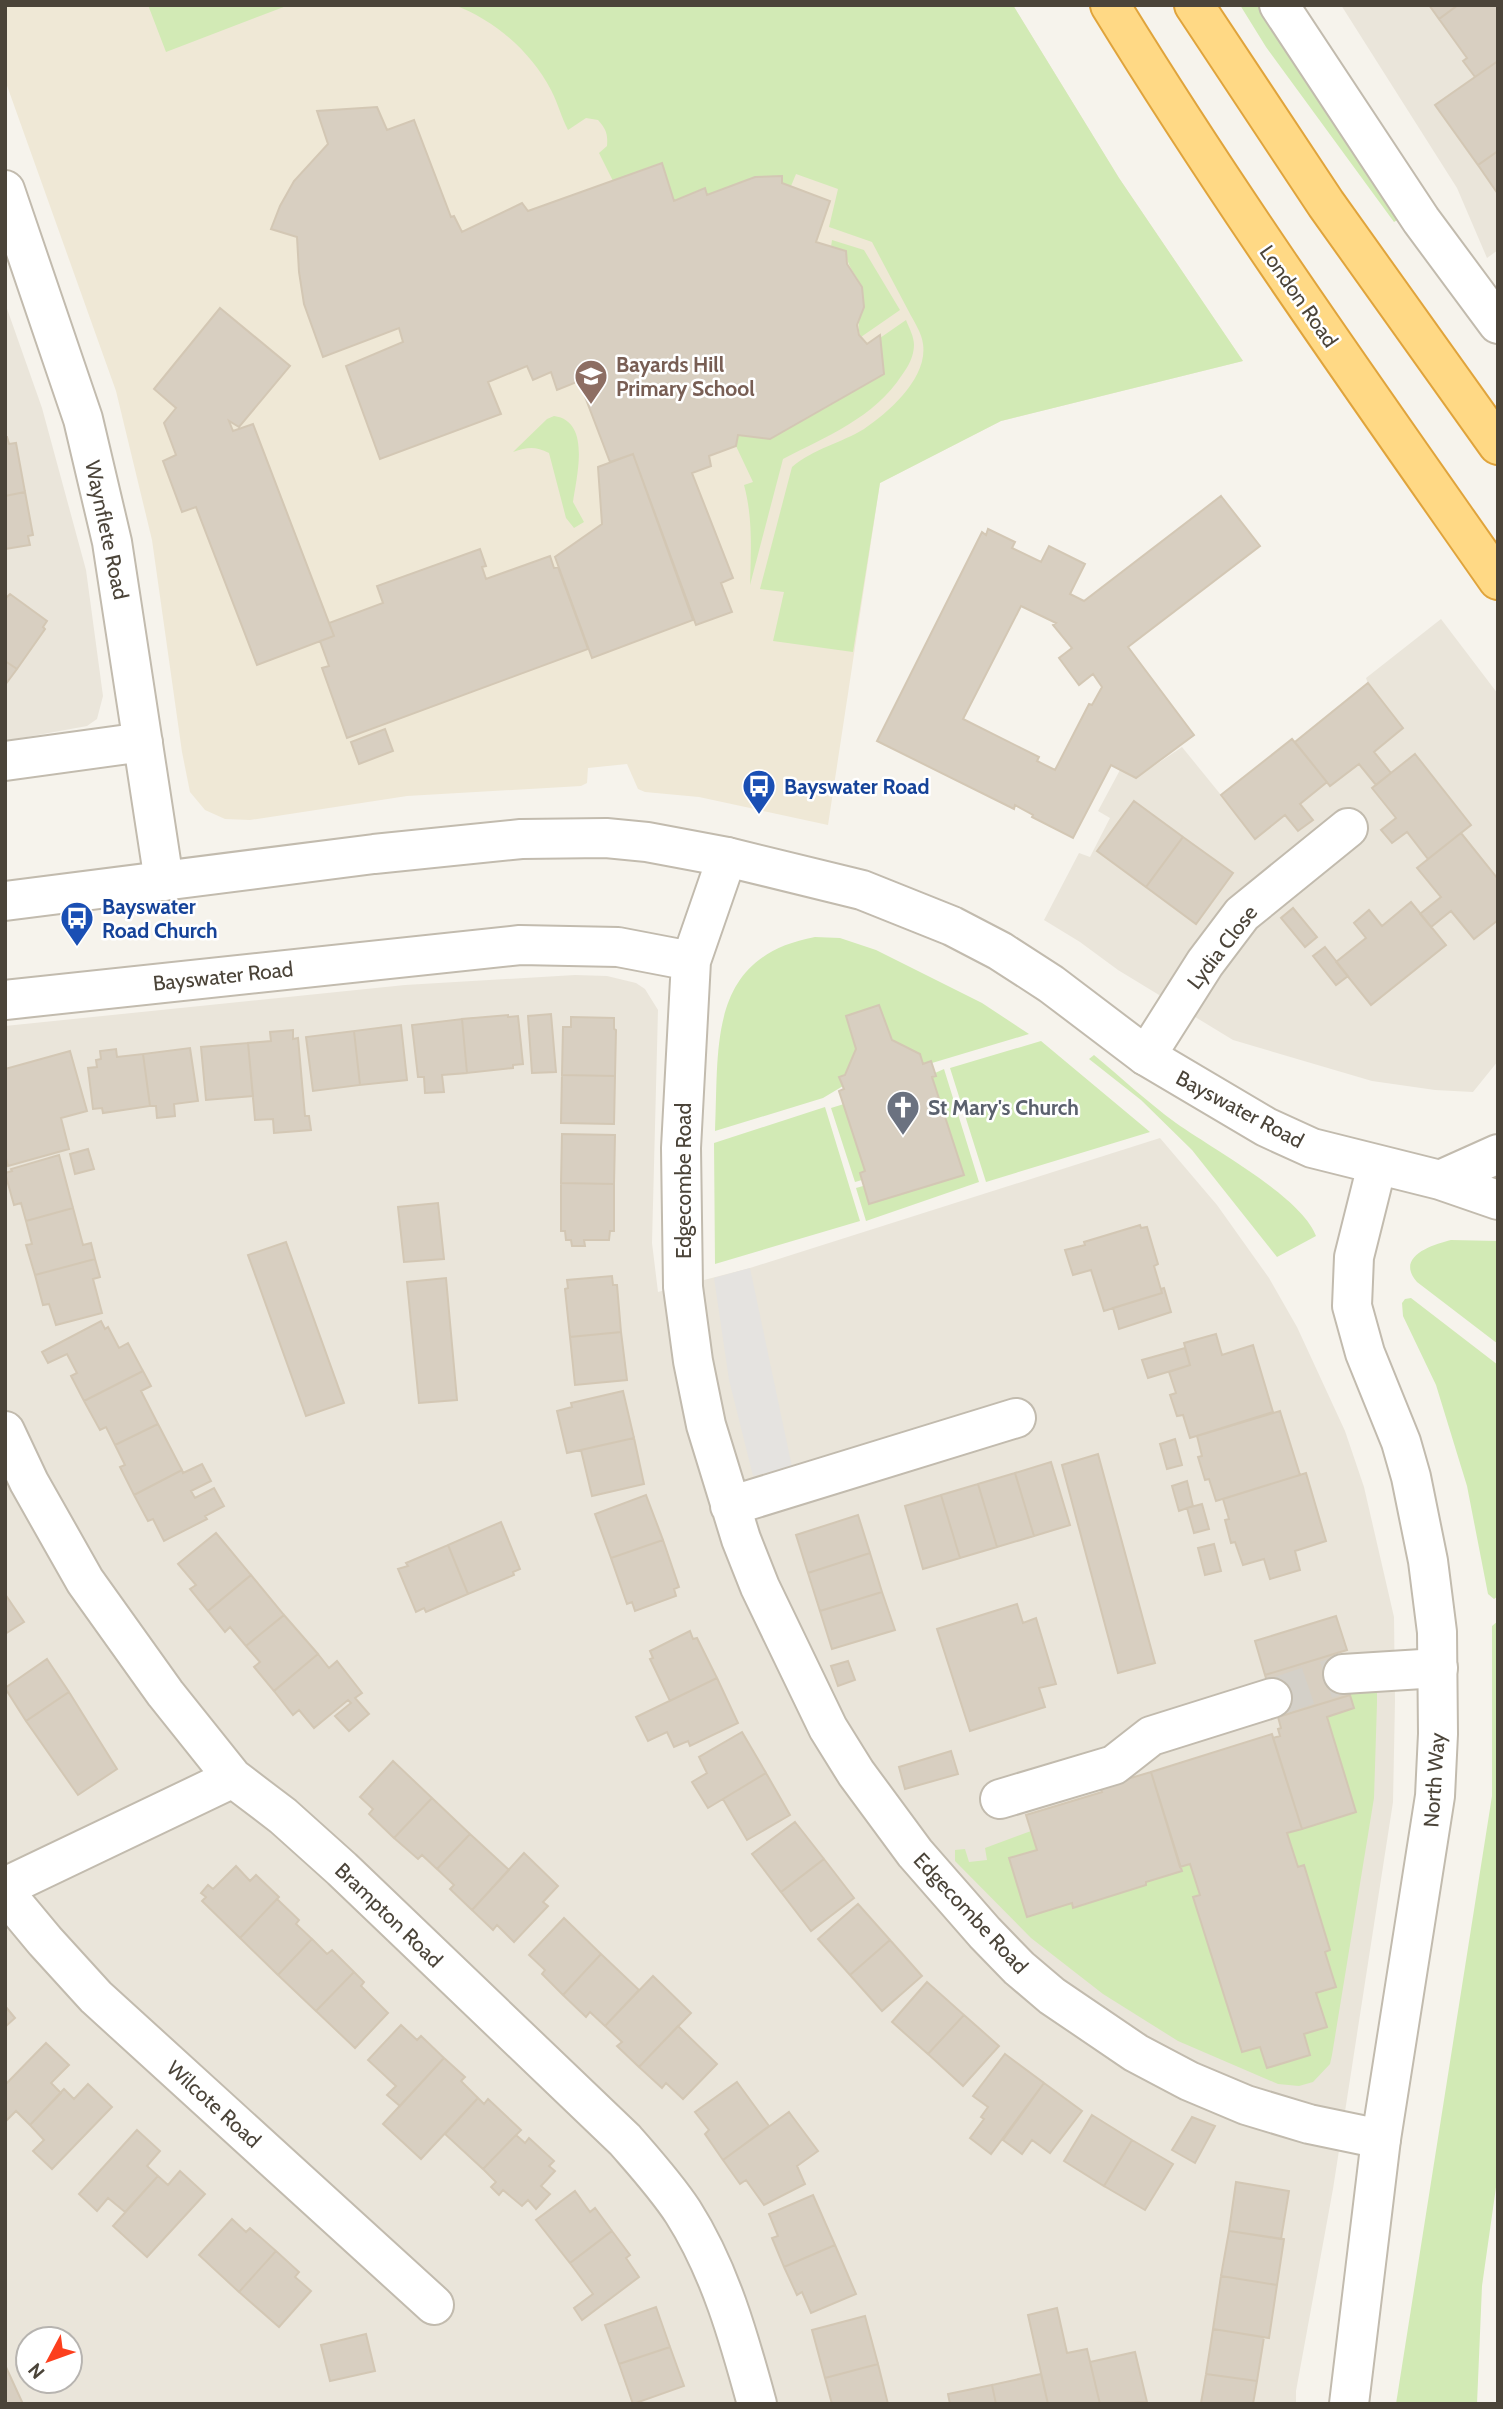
<svg xmlns="http://www.w3.org/2000/svg" width="1503" height="2409" font-family="Cabin,sans-serif">
  <style>
    .residential { fill: #eae5da; fill-rule: evenodd }
    .education { fill: #efe8d6 }
    .green { fill: #d2eab5 }
    .parking { fill: #e5e3e0 }
    .building { fill: #d8cfc1; stroke: #d3c7b4; stroke-width: 2; fill-rule: evenodd }
    .lines { fill: none; stroke-linecap: round; stroke-linejoin: round }
    .minor-tunnel { stroke: #d4d0c8; stroke-width: 38; stroke-dasharray: 38 19; stroke-linecap: butt }
    .minor-casing { stroke: #c2bbae; stroke-width: 42 }
    .tertiary-casing { stroke: #c2bbae; stroke-width: 42 }
    .trunk-casing { stroke: #e0a43c; stroke-width: 42 }
    .minor { stroke: #fff; stroke-width: 38 }
    .tertiary { stroke: #fff; stroke-width: 38 }
    .trunk { stroke: #ffd985; stroke-width: 38 }
    .labels { text-anchor: middle; dominant-baseline: central; stroke-width: 5; stroke-linejoin: round; paint-order: stroke }
    .street-label { font-size: 21px; fill: #4b4439; stroke: #fff }
    .education-label { font-size: 21px; font-weight: bold; fill: #785e54; stroke: #fff; text-anchor: start }
    .transit-label { font-size: 21px; font-weight: bold; fill: #164399; stroke: #fff; text-anchor: start }
    .worship-label { font-size: 21px; font-weight: bold; fill: #5b616d; stroke: #fff; text-anchor: start }
  </style>
  <rect width="100%" height="100%" fill="#f6f3ec"/>
  <path class="residential" d="M1341 5H1498V250L1487 258 1457 188Z
    M5 303 42 408 86 570 103 696 97 719 87 726 5 741Z
    M1441 619 1498 694V1061L1473 1092 1435 1090 1372 1081 1233 1040 1118 970 1080 942 1044 920 1079 853 1090 857 1110 818 1098 811 1120 770 1136 778 1182 747 1221 795 1292 739 1295 742 1368 684 1366 678Z
    M575 975 607 976 636 983 645 989 658 1010 652 1243 658 1292 750 1268 1160 1138 1217 1205 1269 1278 1297 1327 1345 1431 1364 1487 1394 1617 1395 1701 1393 1802 1333 2189 1296 2391V2404H5V1026L405 985ZM28 2339H70V2381H28Z"/>
  <path class="education" d="M5 5H1013L1119 178 1243 361 1001 421 880 483 828 825 699 797 645 792 638 789 627 764 588 768 587 783 581 786 407 796 250 820 225 819 205 810 190 792 182 752 152 540 116 391 5 80Z"/>
  <path class="green" d="M148 5H289L166 52Z
    M454 5H1013L1119 178 1243 361 1001 421 880 483 853 652 773 641 784 592 760 589 792 467C813 449 841 443 864 429 889 412 928 378 923 344 922 333 913 320 908 310 896 287 884 265 872 242L829 227 838 189 796 174 791 186 782 183 781 176 755 177 707 195 674 201 662 163 613 181 599 153 607 146C608 134 606 129 598 120L586 118 568 130C561 117 558 103 551 90 531 52 495 20 454 5Z
    M1240 5H1263L1401 218 1394 222 1266 47Z
    M832 240 864 250 900 310 861 337C854 323 865 309 863 293 860 275 847 271 846 251L831 247Z
    M906 320C909 328 914 336 914 345 914 356 908 367 902 375 874 418 827 436 783 459L750 585C751 551 753 518 744 485L753 482 736 446 738 435 770 439 884 374 880 338Z
    M554 416C592 421 576 478 573 502L584 522 574 528 566 518 549 453C535 446 528 447 513 452L547 419Z
    M815 937 840 938 876 950 982 1003 1029 1034 932 1063 931 1062 923 1064 920 1054 892 1040 879 1005 846 1016 856 1049 845 1075 840 1077 843 1086 823 1098 715 1131C719 1045 707 957 815 937Z
    M1041 1041 1150 1132 986 1182 950 1068Z
    M1094 1055C1121 1077 1147 1102 1176 1123 1211 1148 1302 1197 1316 1236L1277 1257 1192 1150 1141 1100 1089 1059Z
    M944 1069 979 1182 866 1221 856 1188 863 1186 870 1204 964 1175 932 1077 935 1076V1073Z
    M844 1104 865 1171 860 1173 862 1180 855 1182 831 1108Z
    M825 1107 860 1221 715 1264 714 1143Z
    M1451 1240 1498 1241V1344L1417 1282C1395 1257 1431 1245 1451 1240Z
    M1411 1298 1498 1365V1596L1494 1599 1488 1594 1467 1486 1436 1385 1403 1316 1402 1303 1405 1299Z
    M1498 1621V2173L1482 2286 1477 2404H1396L1492 1796V1626Z
    M1369 1689 1377 1692V1703L1374 1798 1332 2055 1330 2064 1313 2082 1299 2086 1278 2084 1178 2041 1103 1994 1031 1938 955 1861V1850L965 1849 969 1862 987 1860 985 1848 1031 1831 1037 1850 1009 1859 1027 1917 1072 1903 1074 1908 1146 1885V1882L1181 1871 1180 1867 1190 1864 1200 1895 1194 1897 1242 2052 1260 2047 1267 2068 1310 2055 1304 2034 1327 2027 1316 1993 1335 1987 1325 1952 1330 1949 1304 1865 1298 1867 1287 1833 1356 1811 1327 1717 1348 1691Z"/>
  <path class="parking" d="M750 1268 792 1467 753 1476 729 1380 714 1278Z"/>
  <path class="building" d="M1429 5H1458L1439 19Z
    M1458 5H1498V61L1475 77 1463 61 1467 58 1439 19Z
    M1498 61V151L1478 165 1435 105Z
    M377 107 387 130 414 120 451 217 454 216 462 232 522 203 528 211 662 163 674 201 705 188 707 195 755 177 782 176V183L830 201 816 242 846 251 847 264 862 287 864 307 857 325 859 335 867 344 880 335 884 374 770 439 738 435 736 446 709 456 711 466 692 473 733 578 721 583 732 612 696 625 633 454 610 462 579 381 557 390 551 372 533 380 527 366 488 382 501 414 380 459 346 366 403 342 399 328 323 357 304 304 299 272 297 237 271 229 280 206 294 181 328 144 317 111Z
    M1498 151V194L1478 165Z
    M220 308 290 366 239 427 229 421 233 431 253 424 334 636 257 665 196 507 182 512 163 461 176 455 164 423 176 408 154 389Z
    M5 437H7L9 444 16 443 25 492 5 496Z
    M633 454 693 620 592 658 555 557 602 524 598 467Z
    M25 492 33 535 28 536 30 545 5 549V496Z
    M1221 496 1260 546 1128 647 1194 735 1136 778 1111 765 1073 838 1032 817 1033 815 1015 805 1014 809 877 741 982 532 986 535 988 529 1015 542 1012 548 1041 562 1049 546 1085 564 1070 594 1084 601ZM1021 606 1056 623 1053 625 1072 648 1059 658 1079 685 1093 674 1102 687 1092 705 1089 704 1055 770 1037 761 1039 757 963 719Z
    M480 549 486 566 482 567 486 579 550 556 554 568 558 567 588 649 347 738 322 668 329 666 320 641 334 636 329 623 383 603 377 586Z
    M10 594 47 621 43 627 45 629 17 669 5 661V599Z
    M5 661 17 669 5 685Z
    M1368 683 1403 728 1374 752 1391 773 1376 785 1359 764 1330 786 1295 742Z
    M385 729 393 751 359 764 351 742Z
    M1292 739 1327 782 1300 804 1313 820 1298 831 1285 815 1255 839 1221 795Z
    M1415 754 1471 825 1428 859 1407 832 1392 843 1381 830 1396 818 1372 788Z
    M1134 801 1183 837 1146 887 1097 851Z
    M1461 833 1498 879V920L1474 939 1451 911 1431 927 1420 914 1441 897 1417 868Z
    M1183 837 1233 873 1196 924 1146 887Z
    M1411 902 1446 945 1371 1005 1336 962 1366 938 1354 923 1369 910 1382 926Z
    M1293 908 1317 937 1305 947 1281 918Z
    M1325 947 1348 976 1336 985 1313 956Z
    M879 1005 892 1040 920 1054 923 1064 931 1061 936 1076 932 1077 964 1175 869 1204 860 1173 865 1171 839 1091 844 1089 839 1077 845 1075 856 1049 846 1016Z
    M551 1014 556 1072 532 1073 528 1016Z
    M508 1015V1017L518 1016 523 1064 513 1065V1068L467 1073 462 1019Z
    M571 1017 614 1018V1029L616 1030 615 1076 562 1075 563 1027H571Z
    M462 1019 467 1073 442 1075 444 1092 425 1093 424 1077H418L412 1025Z
    M401 1025 407 1080 360 1085 354 1031Z
    M293 1030V1039L298 1038 305 1116H309L311 1130 274 1133 273 1119 255 1120 248 1043 271 1041 270 1032Z
    M354 1031 360 1085 313 1091 306 1037Z
    M248 1043 253 1096 206 1100 201 1047Z
    M190 1048 198 1101 174 1104 175 1116 157 1118 156 1106H150L143 1054Z
    M116 1049 117 1057 143 1054 150 1106 103 1113 102 1108 93 1109 88 1068 97 1067 96 1060 101 1059 100 1051Z
    M70 1051 87 1111 61 1118 69 1149 8 1166 5 1155V1069Z
    M562 1075 615 1076 614 1124 561 1123Z
    M562 1134 615 1135 614 1184 561 1183Z
    M88 1149 94 1169 75 1174 70 1154Z
    M59 1155 73 1208 26 1221 21 1203 14 1205 5 1173 12 1171 11 1169Z
    M561 1183 614 1184V1231H610L609 1240H584L585 1246H572L571 1240H566L565 1231H561Z
    M438 1203 444 1259 404 1262 398 1207Z
    M73 1208 83 1245 91 1243 95 1259 35 1275 26 1245 32 1244 26 1221Z
    M1140 1225 1141 1228 1147 1227 1158 1264 1154 1266 1162 1293 1104 1311 1091 1270 1073 1275 1065 1250 1085 1245 1084 1242Z
    M286 1242 344 1403 306 1416 248 1255Z
    M95 1259 100 1277 93 1279 102 1313 56 1325 49 1304 43 1305 35 1275Z
    M612 1276 613 1285H617L621 1332 570 1337 565 1289 568 1288 567 1280Z
    M446 1278 457 1400 419 1403 407 1282Z
    M1164 1288 1171 1312 1119 1329 1113 1308 1162 1293 1161 1289Z
    M101 1321 105 1329 108 1327 119 1348 128 1343 143 1371 84 1401 71 1376 77 1373 67 1354 48 1363 42 1352Z
    M621 1332 627 1380 575 1385 570 1337Z
    M1216 1334 1222 1355 1253 1345 1273 1412 1190 1438 1183 1415 1177 1416 1170 1395 1176 1393 1169 1372 1190 1365 1184 1343Z
    M1185 1348 1190 1365 1148 1378 1142 1360Z
    M143 1371 151 1386 141 1391 158 1424 115 1445 106 1427 100 1430 84 1401Z
    M623 1391 634 1438 567 1453 557 1411 572 1407 571 1403Z
    M1280 1411 1300 1475 1216 1501 1209 1479 1205 1480 1198 1457 1202 1456 1197 1436Z
    M158 1424 182 1470 134 1495 120 1467 125 1465 115 1445Z
    M634 1438 644 1484 592 1496 581 1450Z
    M1175 1439 1182 1465 1167 1469 1160 1444Z
    M1098 1454 1155 1663 1118 1673 1062 1465Z
    M1051 1462 1070 1525 1034 1536 1015 1473Z
    M202 1464 211 1481 191 1491 195 1498 214 1488 224 1506 205 1516 207 1519 164 1541 153 1519 148 1521 134 1495 182 1470 183 1473Z
    M1015 1473 1034 1536 997 1547 978 1484Z
    M1306 1473 1326 1541 1295 1551 1300 1570 1270 1579 1264 1559 1243 1565 1235 1542 1231 1543 1225 1520 1229 1519 1223 1499Z
    M1187 1481 1193 1506 1179 1511 1172 1486Z
    M978 1484 997 1547 960 1558 941 1495Z
    M646 1495 663 1540 611 1558 595 1514Z
    M941 1495 960 1558 923 1569 905 1506Z
    M1202 1504 1209 1529 1194 1533 1187 1508Z
    M858 1515 870 1553 808 1573 796 1535Z
    M501 1522 520 1569 513 1572 514 1575 468 1594 448 1545Z
    M216 1533 251 1575 208 1611 190 1589 196 1585 178 1564Z
    M663 1540 679 1587 674 1589 676 1596 635 1611 632 1602 627 1604 611 1558Z
    M1214 1544 1221 1571 1205 1575 1198 1548Z
    M448 1545 468 1594 426 1612 424 1608 416 1612 398 1569 408 1566 406 1563Z
    M870 1553 882 1592 820 1611 808 1573Z
    M251 1575 284 1615 246 1646 230 1627 225 1632 208 1611Z
    M882 1592 895 1630 832 1649 820 1611Z
    M5 1594 24 1622 5 1634Z
    M1017 1604 1023 1623 1036 1618 1056 1684 1039 1688 1045 1707 970 1731 937 1629Z
    M284 1615 318 1654 274 1691 254 1667 260 1662 246 1646Z
    M1336 1616 1347 1650 1265 1675 1255 1641Z
    M690 1631 693 1639 697 1638 717 1678 670 1701 650 1659 653 1658 650 1651Z
    M1337 1653 1350 1695 1278 1717 1265 1675Z
    M318 1654 329 1668 337 1661 362 1693 355 1698 369 1714 349 1731 335 1716 351 1703 348 1700 314 1728 299 1710 293 1715 274 1691Z
    M47 1659 69 1692 26 1721 5 1688Z
    M848 1661 855 1680 838 1686 831 1666Z
    M717 1678 738 1723 690 1746 688 1741 674 1747 667 1732 648 1741 636 1717Z
    M69 1692 117 1769 78 1795 26 1721Z
    M1350 1695 1354 1708 1327 1717 1356 1812 1302 1829 1273 1738 1280 1736 1278 1729 1281 1728 1278 1717Z
    M742 1732 766 1773 708 1808 692 1782 707 1773 699 1757Z
    M1272 1734 1302 1829 1287 1833 1298 1867 1304 1865 1330 1950 1325 1952 1336 1987 1316 1993 1327 2027 1304 2034 1310 2055 1267 2068 1260 2047 1242 2052 1193 1897 1200 1895 1190 1864 1180 1867 1151 1772Z
    M951 1751 958 1774 905 1789 899 1767Z
    M393 1761 432 1798 394 1838 369 1814 373 1809 360 1797Z
    M1151 1772 1182 1871 1146 1882V1885L1073 1908 1072 1903 1027 1917 1009 1858 1037 1850 1026 1815 1102 1792 1100 1787Z
    M766 1773 790 1815 747 1840 723 1799Z
    M432 1798 470 1834 437 1869 422 1855 418 1859 394 1838Z
    M795 1822 824 1859 781 1892 752 1854Z
    M470 1834 509 1870 472 1910 450 1889 454 1885 437 1869Z
    M524 1853 558 1886 543 1902 548 1906 514 1942 497 1925 493 1930 472 1910Z
    M824 1859 854 1898 811 1931 781 1892Z
    M236 1866 250 1881 256 1875 279 1897 240 1938 202 1901 206 1897 201 1893 208 1885 213 1889Z
    M277 1899 299 1920 296 1924 312 1939 278 1975 240 1938Z
    M858 1904 890 1940 850 1975 818 1939Z
    M564 1918 601 1954 563 1995 542 1974 545 1970 529 1955Z
    M312 1939 327 1954 332 1950 354 1972 316 2011 278 1975Z
    M890 1940 922 1976 882 2011 850 1975Z
    M601 1954 639 1990 605 2026 590 2012 586 2017 563 1995Z
    M354 1972 364 1982 361 1986 388 2013 355 2048 316 2011Z
    M653 1976 691 2013 639 2067 617 2046 622 2042 605 2026Z
    M927 1982 964 2015 928 2054 892 2022Z
    M5 2006 15 2018 5 2027Z
    M964 2015 999 2046 963 2086 928 2054Z
    M401 2025 417 2040 421 2036 444 2058 400 2106 387 2095 396 2086 368 2060Z
    M678 2026 717 2064 683 2099 666 2083 662 2088 639 2067Z
    M46 2043 69 2065 51 2083 61 2093 30 2125 16 2111 5 2122V2085Z
    M1005 2054 1044 2083 991 2154 970 2138 984 2119 981 2117 988 2107 973 2096Z
    M444 2058 465 2077 461 2081 478 2098 421 2159 383 2124Z
    M737 2082 769 2126 723 2160 705 2134 709 2130 695 2112Z
    M1044 2083 1082 2111 1050 2153 1032 2140 1022 2154 1003 2140Z
    M88 2084 112 2107 52 2169 33 2151 44 2140 30 2125 64 2089 74 2099Z
    M478 2098 484 2104 488 2099 521 2130 483 2169 445 2134Z
    M789 2112 818 2151 797 2166 805 2184 764 2205 746 2180 740 2184 723 2160Z
    M1092 2115 1132 2140 1104 2186 1064 2161Z
    M1192 2117 1215 2126 1195 2163 1172 2150Z
    M137 2130 160 2151 147 2166 158 2176 125 2212 108 2198 97 2211 79 2194Z
    M516 2135 525 2143 529 2138 554 2161 549 2166 555 2171 541 2186 550 2194 536 2209 528 2200 522 2206 503 2190 499 2195 491 2187 496 2182 483 2169Z
    M1132 2140 1173 2164 1145 2210 1104 2186Z
    M180 2171 205 2194 147 2257 113 2226 158 2176 168 2185Z
    M1236 2182 1289 2191 1281 2239 1229 2231Z
    M575 2191 590 2212 595 2208 612 2231 570 2263 536 2220Z
    M813 2195 835 2245 784 2267 772 2238 778 2236 769 2214Z
    M232 2219 246 2232 250 2228 276 2251 239 2292 199 2255Z
    M612 2231 630 2255 626 2258 639 2277 582 2320 574 2308 593 2294 570 2263Z
    M1229 2231 1284 2239 1277 2285 1221 2276Z
    M835 2245 856 2294 811 2313 802 2292 797 2295 784 2267Z
    M276 2251 299 2272 295 2277 311 2291 279 2327 239 2292Z
    M1221 2276 1277 2285 1269 2338 1213 2329Z
    M656 2307 670 2347 619 2364 605 2325Z
    M1057 2308 1067 2353 1087 2349 1100 2404H1048L1028 2315Z
    M865 2316 878 2364 825 2378 812 2330Z
    M1213 2329 1264 2337 1257 2381 1206 2374Z
    M366 2334 375 2371 330 2381 321 2345Z
    M670 2347 684 2386 633 2404 619 2364Z
    M1135 2352 1147 2402 1100 2404 1090 2362Z
    M878 2364 888 2404H832L825 2378Z
    M5 2365 23 2404H5Z
    M1041 2374 1048 2404H996L992 2385Z
    M1206 2374 1257 2381 1253 2404 1201 2403Z
    M992 2385 996 2404H950L948 2394Z"/>
  <g class="lines">
    <path class="minor-tunnel" d="M1272 1698 1343 1674"/>
    <defs>
      <path id="minor" d="M1279 5 1421 220 1498 324
        M5 190 83 419 112 542 164 881
        M5 761 143 742
        M727 857 691 961 681 1148 683 1287 693 1361 706 1425 741 1539 760 1587 828 1728 856 1773 915 1853 985 1933 1019 1968 1052 1996 1136 2053 1189 2081 1246 2105 1309 2124 1381 2139
        M5 1000 520 945 618 947 691 961
        M1146 1056 1205 963 1242 914 1348 828
        M5 1431 29 1482 85 1581 165 1693 233 1778 283 1816 342 1869 625 2140C645 2163 666 2186 683 2212 720 2270 739 2338 757 2404
        M730 1506 1016 1418
        M1343 1674 1438 1668
        M1000 1799 1114 1765 1151 1736 1272 1698
        M5 1887 233 1778
        M5 1893 45 1941 96 1997 434 2305"/>
      <path id="tertiary" d="M5 901 374 854 521 839 606 838 647 842 727 857 862 890 952 926 1000 951 1051 984 1146 1056 1266 1127 1312 1148 1440 1180 1498 1200
        M1440 1180 1498 1154
        M1349 2404 1381 2139 1435 1796 1438 1734 1437 1632 1428 1561 1411 1477 1401 1442 1365 1353 1352 1306 1354 1257 1377 1165"/>
      <path id="trunk" d="M1110 5C1231 202 1365 390 1498 580
        M1194 5 1326 204 1498 445"/>
    </defs>
    <use href="#minor" class="minor-casing"/>
    <use href="#tertiary" class="tertiary-casing"/>
    <use href="#trunk" class="trunk-casing"/>
    <use href="#minor" class="minor"/>
    <use href="#tertiary" class="tertiary"/>
    <use href="#trunk" class="trunk"/>
  </g>
  <defs>
    <symbol id="school-pin" viewBox="-11 -11 22 30"><path d="M0 17L-7.5 6A9.5 9.5 0 1 1 7.5 6Z" fill="#8d6e63" stroke="#fff"/><path d="M0-5L7-2L0 1L-7-2ZM-4 1L0 2.5L4 1V4Q0 6-4 4Z" fill="#fff"/></symbol>
    <symbol id="bus-pin" viewBox="-11 -11 22 30"><path d="M0 17L-7.5 6A9.5 9.5 0 1 1 7.5 6Z" fill="#1a4fb4" stroke="#fff"/><path d="M-5-6H5V4H4V6H2V4H-2V6H-4V4H-5ZM-3.5-4V0h7V-4ZM-3.5 1.2v1.5H-2V1.2ZM2 1.2v1.5H3.5V1.2Z" fill="#fff"/></symbol>
    <symbol id="church-pin" viewBox="-11 -11 22 30"><path d="M0 17L-7.5 6A9.5 9.5 0 1 1 7.5 6Z" fill="#6b7280" stroke="#fff"/><path d="M-1.2-6h2.4v3.5h3.3v2.4h-3.3V6h-2.4V-.1h-3.3v-2.4h3.3Z" fill="#fff"/></symbol>
  </defs>
  <g fill-rule="evenodd">
    <use href="#school-pin" x="572" y="357" width="38" height="52"/>
    <use href="#bus-pin" x="740" y="767" width="38" height="52"/>
    <use href="#bus-pin" x="58" y="899" width="38" height="52"/>
    <use href="#church-pin" x="884" y="1088" width="38" height="52"/>
  </g>
  <g class="labels">
    <g class="street-label">
      <text transform="translate(1299 296) rotate(55)">London Road</text>
      <text transform="translate(107 530) rotate(78)">Waynflete Road</text>
      <text transform="translate(1222 947) rotate(-52)">Lydia Close</text>
      <text transform="translate(223 976) rotate(-6)">Bayswater Road</text>
      <text transform="translate(1240 1109) rotate(28)">Bayswater Road</text>
      <text transform="translate(683 1181) rotate(-90)">Edgecombe Road</text>
      <text transform="translate(1434 1780) rotate(-86)">North Way</text>
      <text transform="translate(971 1913) rotate(47)">Edgecombe Road</text>
      <text transform="translate(389 1915) rotate(44)">Brampton Road</text>
      <text transform="translate(214 2104) rotate(42)">Wilcote Road</text>
    </g>
    <g class="education-label">
      <text x="616" y="364">Bayards Hill<tspan x="616" dy="24">Primary School</tspan></text>
    </g>
    <g class="transit-label">
      <text x="784" y="786">Bayswater Road</text>
      <text x="102" y="906">Bayswater<tspan x="102" dy="24">Road Church</tspan></text>
    </g>
    <g class="worship-label">
      <text x="928" y="1107">St Mary's Church</text>
    </g>
  </g>
  <rect width="1503" height="2409" fill="none" stroke="#4b4439" stroke-width="14"/>
  <g transform="translate(49 2360) rotate(229)"><circle r="33" fill="#ffffff" stroke="#b7b4b0" stroke-width="2"/>
  <path d="M0-5L12 26L0 18L-12 26Z" fill="#fc3f1d"/>
  <text y="-10" font-size="19" font-weight="bold" text-anchor="middle" fill="#4b4439">N</text>
  </g>
</svg>
